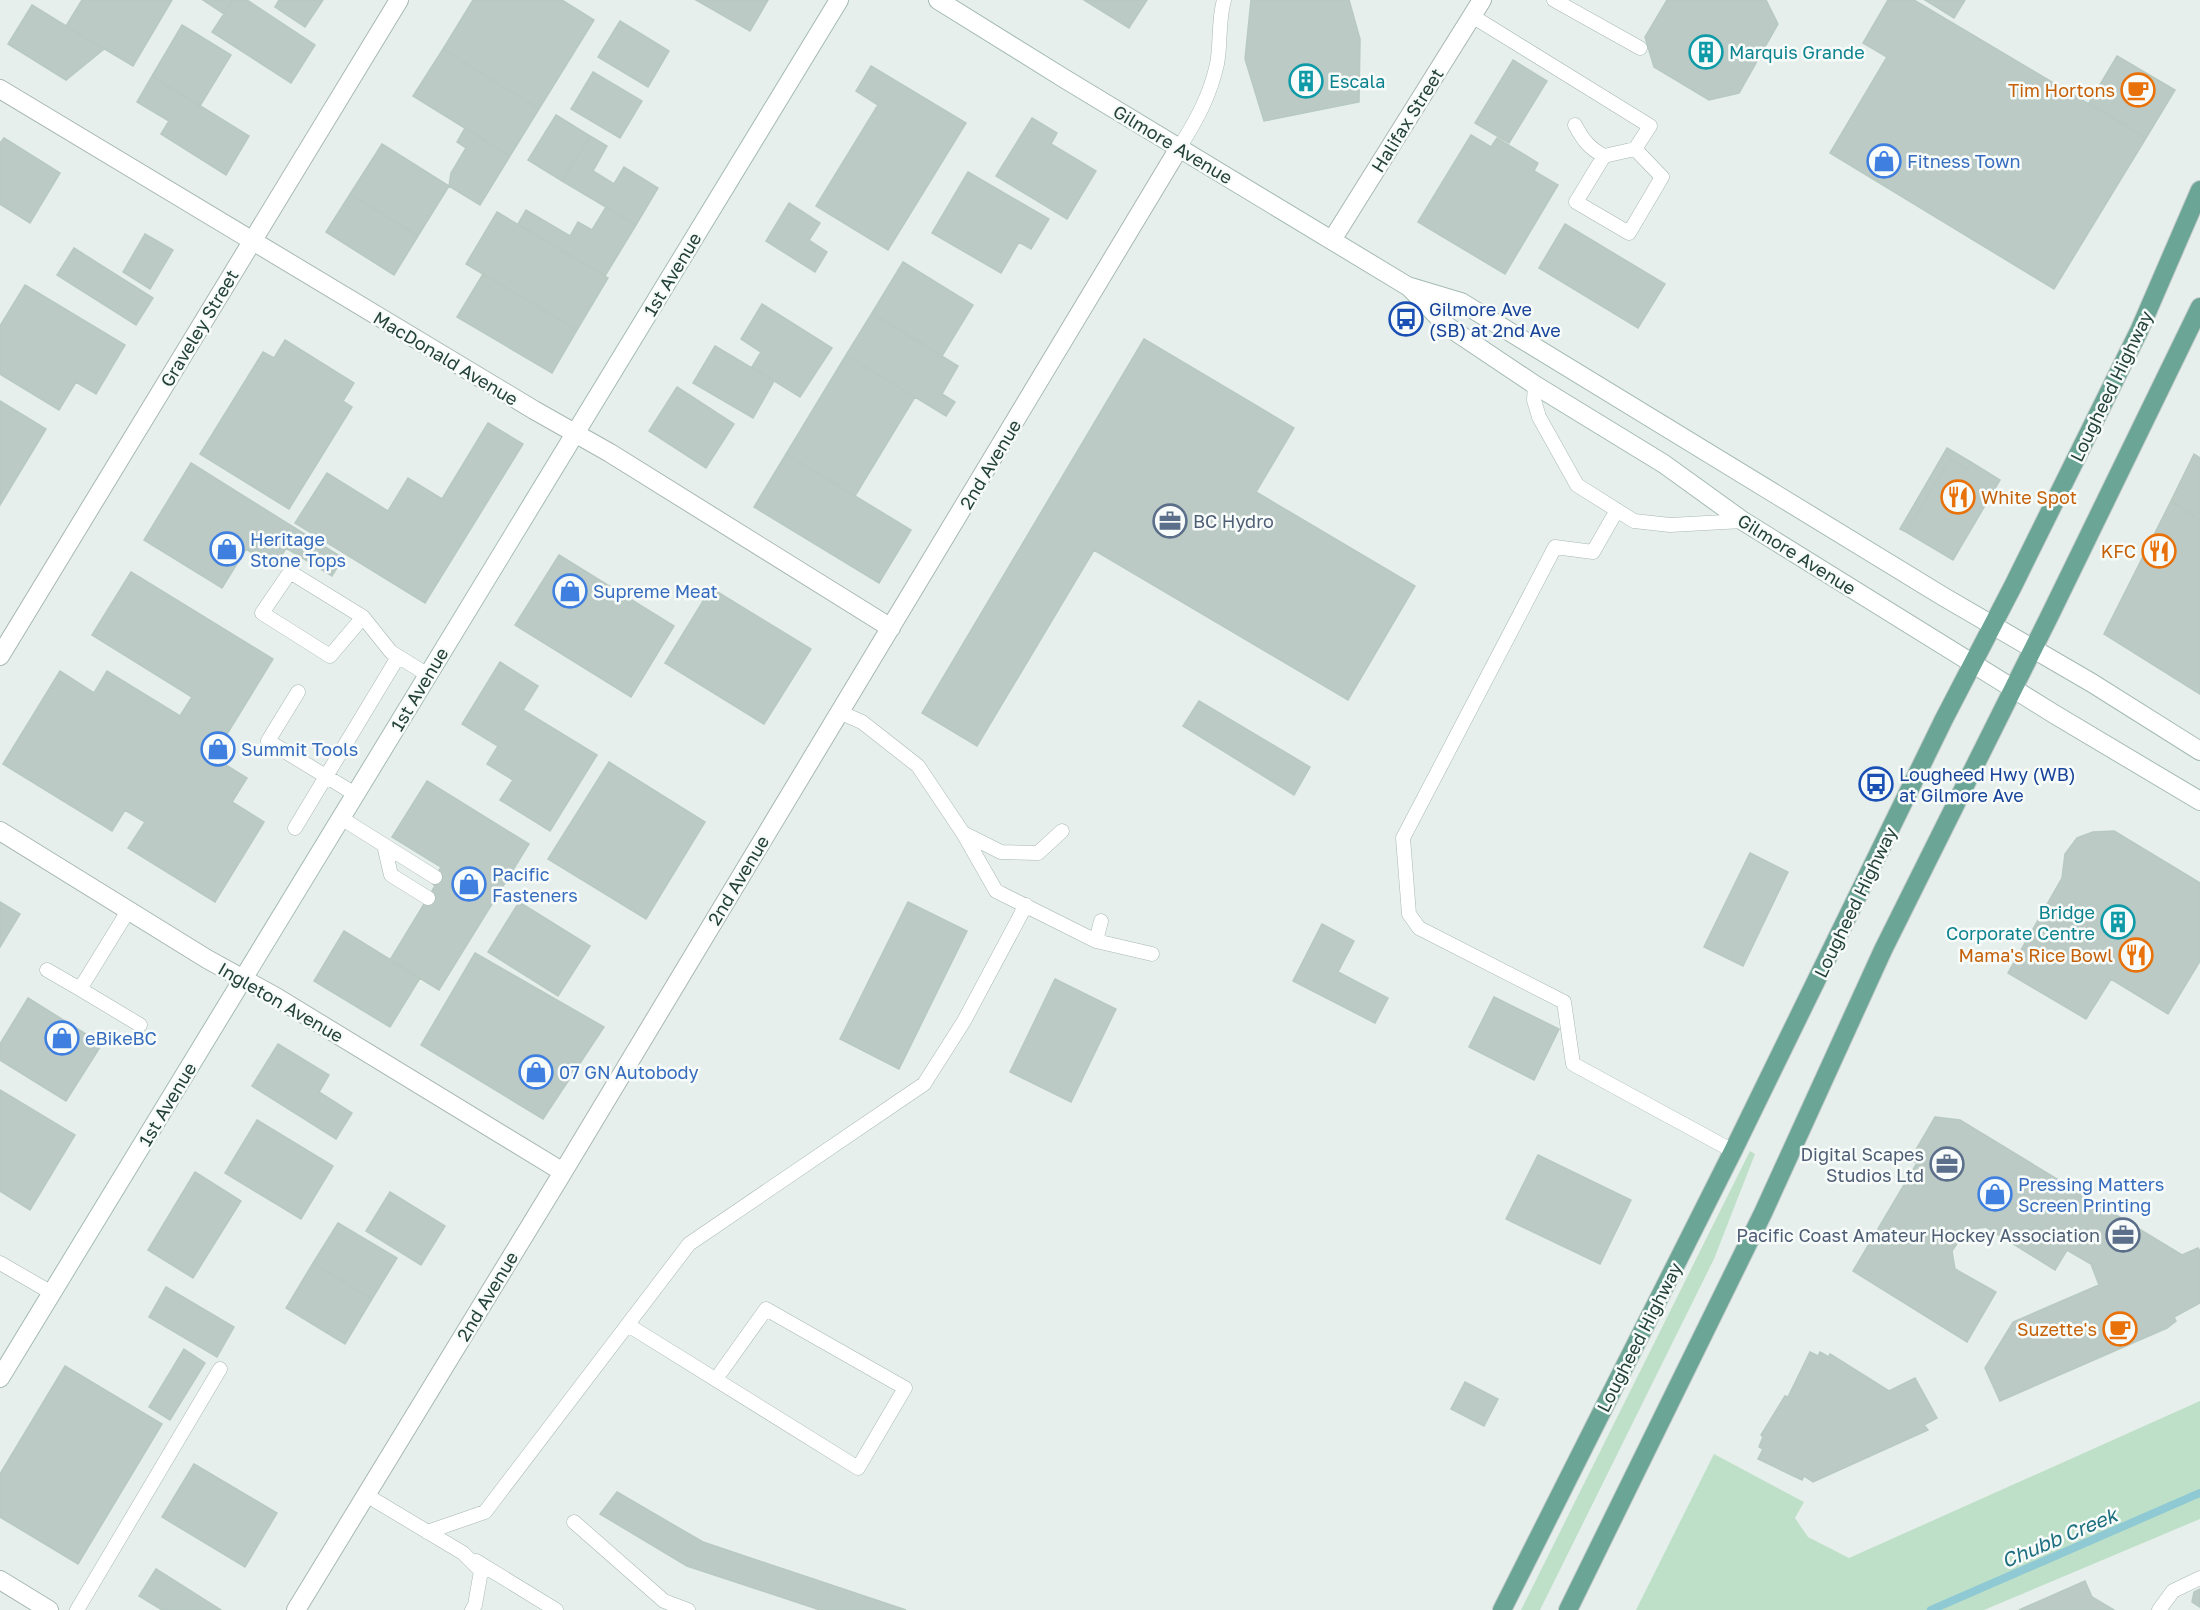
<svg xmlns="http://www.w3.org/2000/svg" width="2200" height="1610" font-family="'Golos Text',sans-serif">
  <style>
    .green { fill: #bfe0c8 }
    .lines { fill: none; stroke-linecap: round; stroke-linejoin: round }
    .stream { stroke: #8ec9d4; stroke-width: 8 }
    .building { fill: #bbcac4; stroke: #b8c9c2; stroke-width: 1.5 }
    .lane-casing { stroke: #a8b8b2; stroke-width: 15 }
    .street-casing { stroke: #a8b8b2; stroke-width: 20 }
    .secondary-casing { stroke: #a4bbb3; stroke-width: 20 }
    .primary-casing { stroke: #c2cac8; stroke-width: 20 }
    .lane { stroke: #fff; stroke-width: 14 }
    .street { stroke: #fff; stroke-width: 18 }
    .secondary { stroke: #fff; stroke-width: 18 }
    .primary { stroke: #6aa596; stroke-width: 18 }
    .labels { text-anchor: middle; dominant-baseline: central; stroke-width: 5; stroke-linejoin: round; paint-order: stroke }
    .culture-label { font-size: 18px; fill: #0d838f; stroke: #f7fbf9; text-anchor: start }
    .food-label { font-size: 18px; fill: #c56008; stroke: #f7fbf9; text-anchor: end }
    .street-label { font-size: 18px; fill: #24423a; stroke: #f7fbf9 }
    .shop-label { font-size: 18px; fill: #366cbe; stroke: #f7fbf9; text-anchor: start }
    .transit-label { font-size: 18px; fill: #164399; stroke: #f7fbf9; text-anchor: start }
    .service-label { font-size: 18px; fill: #4e5e75; stroke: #f7fbf9; text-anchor: end }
    .water-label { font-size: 20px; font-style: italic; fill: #1c6f80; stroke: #f7fbf9 }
  </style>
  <rect width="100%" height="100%" fill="#e6efeb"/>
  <path class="green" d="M1750 1151 1755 1154 1714 1259 1540 1610H1521Z
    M2200 1401V1519L1984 1610H1636L1714 1454 1804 1502 1795 1518 1808 1537 1849 1558Z"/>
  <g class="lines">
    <path class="stream" d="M1931 1610 2200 1493"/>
  </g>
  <path class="building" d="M82 0H172L133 66 66 26Z
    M203 0H233L224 14Z
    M233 0H247L315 45 291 83 212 32Z
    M279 0H323L305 27 275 7Z
    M473 0H562L594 20 539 109 443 49Z
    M696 0H768L750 31Z
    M1084 0H1147L1129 28Z
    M1251 0H1349L1360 39 1359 102 1264 121 1245 59Z
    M1667 0H1766L1778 24 1739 93 1709 100 1654 67 1645 37Z
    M1888 0H1914L2146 138 2054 289 1830 153 1887 57 1863 43Z
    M1925 0H1965L1954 18Z
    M32 5 66 26 104 49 66 80 8 44Z
    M620 21 669 51 648 87 598 57Z
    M182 25 231 55 200 106 152 76Z
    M443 49 539 109 510 156 413 96Z
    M2117 56 2175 90 2146 138 2089 103Z
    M1513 60 1547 81 1509 143 1475 123Z
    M871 66 966 123 888 250 816 206 878 105 856 91Z
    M593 72 642 101 620 138 571 109Z
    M152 76 249 136 226 175 161 134 169 121 137 102Z
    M556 115 590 136 562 181 528 160Z
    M1032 118 1057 133 1051 144 1096 171 1067 219 996 176Z
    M465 128 510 156 480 205 449 186 451 173 466 148 457 142Z
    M1471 135 1491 147 1497 138 1538 163 1534 171 1558 185 1505 274 1418 222Z
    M590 136 607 146 593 171 614 184 624 167 658 188 636 225 562 181Z
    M4 138 60 173 30 223 0 204V143Z
    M382 144 449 186 418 236 350 194Z
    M968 172 1049 219 1031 249 1019 242 1001 273 932 233Z
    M350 194 418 236 394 275 326 232Z
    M789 203 820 223 809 240 827 252 815 272 766 241Z
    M606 207 636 225 605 276 518 224 526 210 570 236 578 222 592 230Z
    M497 212 608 278 577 330 466 264Z
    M1565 224 1665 284 1638 328 1539 268Z
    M145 234 173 250 150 289 123 272Z
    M74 248 153 298 136 325 57 275Z
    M903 262 973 305 942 356 872 313Z
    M483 274 577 330 552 373 457 317Z
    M25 285 125 345 96 394 76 382 59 410 0 374V326Z
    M762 304 832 348 800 397 752 367 761 352 741 339Z
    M872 313 958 366 942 394 955 402 946 416 846 355Z
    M1144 339 1294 428 1256 492 1415 586 1348 700 1094 550 977 746 922 713Z
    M285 340 354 383 343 401 352 407 289 509 200 454 263 352 274 358Z
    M715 346 774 381 753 418 693 383Z
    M846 355 915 397 855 496 786 454Z
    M677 387 734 424 706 468 649 431Z
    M0 401 46 429 0 505Z
    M488 423 523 444 425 603 295 523 327 473 388 511 408 478 442 499Z
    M1947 448 1971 462 1967 469 1950 459 1906 532 1900 529Z
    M786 454 911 530 879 583 754 507Z
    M2194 454 2200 458V520L2171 501Z
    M1950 459 1967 469 1971 462 2000 480 1953 560 1906 532Z
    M191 463 343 558 332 576 286 548 275 567 246 549 222 588 144 540Z
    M2171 501 2200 520V694L2104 634Z
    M559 555 674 626 631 697 515 625Z
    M131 572 273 659 213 757 247 778 232 802 264 822 215 902 128 848 145 822 125 810 112 831 3 764 60 671 94 693 107 671 180 716 192 697 92 635Z
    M711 588 811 649 764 724 665 663Z
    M500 662 538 686 523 710 597 755 550 831 500 800 513 780 487 764 498 746 462 724Z
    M1199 701 1310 767 1294 795 1183 726Z
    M609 762 705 822 646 919 548 859Z
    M427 781 529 844 439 990 390 960 435 886 432 883 441 867 392 837Z
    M2114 831 2200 883V961L2168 1014 2111 979 2086 1019 2008 973 2062 878 2065 854 2077 838 2093 832Z
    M1750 853 1788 872 1743 966 1704 947Z
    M0 902 20 914 0 947Z
    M519 902 590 946 558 996 488 952Z
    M908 902 967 931 899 1069 840 1039Z
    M1322 924 1354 941 1338 972 1388 998 1375 1023 1293 981Z
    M344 931 420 978 390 1027 314 981Z
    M475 953 604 1027 543 1119 421 1045Z
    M1055 979 1116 1009 1071 1102 1010 1072Z
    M1494 997 1559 1029 1534 1080 1469 1047Z
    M28 998 102 1044 66 1101 0 1060V1044Z
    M278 1044 329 1075 319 1092 352 1113 336 1139 252 1086Z
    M0 1090 75 1135 30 1210 0 1191Z
    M1935 1117 1960 1120 2182 1255 2198 1248 2200 1251V1303L2174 1317 2176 1321 2167 1328 2000 1401 1985 1368 2013 1322 2099 1285 2091 1264 2067 1250 2055 1270 1986 1227 1966 1230 1952 1251 1955 1269 1996 1292 1967 1342 1853 1271 1917 1163 1910 1160Z
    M257 1120 333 1166 301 1219 225 1173Z
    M1538 1155 1631 1200 1600 1264 1506 1219Z
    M195 1172 241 1201 193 1278 148 1250Z
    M390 1192 445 1226 421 1265 366 1231Z
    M338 1223 397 1258 372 1299 313 1263Z
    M313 1263 372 1299 345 1344 286 1308Z
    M166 1287 234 1327 217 1357 149 1317Z
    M184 1349 205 1363 170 1420 149 1407Z
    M1810 1352 1818 1356 1820 1352 1829 1357 1830 1354 1889 1391 1915 1378 1937 1418 1924 1425 1928 1430 1813 1482 1804 1476 1802 1480 1758 1459 1763 1449 1759 1447 1763 1437 1761 1435 1785 1396 1788 1397Z
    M65 1366 162 1424 78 1564 0 1517V1474Z
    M1465 1382 1498 1399 1484 1426 1451 1409Z
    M194 1464 277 1513 245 1567 162 1517Z
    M617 1492 703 1542 906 1610H820L687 1566 600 1514Z
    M156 1569 221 1610H162L139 1596Z
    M2085 1581 2092 1597 2114 1610H2019Z
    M2200 1589V1607L2192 1602 2194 1592Z"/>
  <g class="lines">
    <defs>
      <path id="lane" d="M1554 0 1640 48
        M1472 16 1650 126 1635 149 1604 156 1576 202 1629 233 1662 177 1635 149
        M1575 125C1583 140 1589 148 1604 156
        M1179 148C1196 121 1210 96 1217 64 1221 43 1218 21 1224 0
        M1535 385 1534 400 1539 417 1577 485 1634 521 1670 525 1743 521
        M1617 510 1593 552 1555 547 1403 838 1409 914 1419 928 1564 1002 1573 1064 1733 1151
        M363 617 330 656 262 613 290 572 363 617 391 652 428 675
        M298 692 268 741 355 794
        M839 712 862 722 918 766 963 833 996 891 1096 941 1152 954
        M341 818 384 845 391 875 428 898
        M295 828 398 657
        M963 833 1001 852 1038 853 1062 831
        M384 845 435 877
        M128 911 80 989 140 1025
        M1096 941 1101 921
        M47 970 80 989
        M0 1263 52 1293
        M628 1325 858 1468 905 1388 766 1309 716 1379
        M366 1495 463 1553 481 1571 475 1605 472 1610
        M574 1522 664 1601 688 1610
        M427 1532 485 1512 689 1244 924 1084 964 1021 1026 905
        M476 1561 556 1610
        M77 1610 220 1369
        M2159 1610 2173 1591 2200 1578"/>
      <path id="street" d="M0 89 534 410 610 453 891 628
        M1332 240 1482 0
        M0 656 399 0
        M0 831 207 959 276 997 563 1172
        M0 1580 49 1610
        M296 1610 563 1172 1179 148"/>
      <path id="secondary" d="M938 0 1065 79 1409 287 1447 326 1535 385 1664 464 1743 521 2054 714 2200 801
        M1411 287 1461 302 1944 597 2092 683 2200 751
        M0 1378 839 0"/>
      <path id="primary" d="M1502 1610 1733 1151 1944 719 2013 586 2139 331 2200 190
        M1568 1610 1763 1213 1883 950 2050 615 2200 307"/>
    </defs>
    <use href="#lane" class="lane-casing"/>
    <use href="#street" class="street-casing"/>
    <use href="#secondary" class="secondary-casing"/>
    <use href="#primary" class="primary-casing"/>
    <use href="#lane" class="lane"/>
    <use href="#street" class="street"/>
    <use href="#secondary" class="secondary"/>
    <use href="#primary" class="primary"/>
  </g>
  <defs>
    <symbol id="building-ring" viewBox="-11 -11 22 22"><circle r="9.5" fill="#f7fbf9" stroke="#0f9aa8" stroke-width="1.5"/><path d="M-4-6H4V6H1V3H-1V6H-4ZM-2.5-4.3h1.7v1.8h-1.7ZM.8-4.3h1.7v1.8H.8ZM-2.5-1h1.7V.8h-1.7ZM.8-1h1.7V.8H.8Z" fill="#0f9aa8"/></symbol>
    <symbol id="cafe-ring" viewBox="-11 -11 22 22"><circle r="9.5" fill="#f7fbf9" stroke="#e8710a" stroke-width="1.5"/><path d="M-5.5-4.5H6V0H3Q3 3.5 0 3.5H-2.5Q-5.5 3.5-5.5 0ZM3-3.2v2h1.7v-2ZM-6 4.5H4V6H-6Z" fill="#e8710a"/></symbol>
    <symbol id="shop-ring" viewBox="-11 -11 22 22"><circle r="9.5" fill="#f7fbf9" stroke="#3f7fe0" stroke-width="1.5"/><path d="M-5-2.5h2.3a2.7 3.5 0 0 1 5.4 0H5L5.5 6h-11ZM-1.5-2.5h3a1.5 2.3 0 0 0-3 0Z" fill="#3f7fe0"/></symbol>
    <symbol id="bus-ring" viewBox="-11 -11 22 22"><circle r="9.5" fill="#f7fbf9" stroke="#1a4fb4" stroke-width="1.5"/><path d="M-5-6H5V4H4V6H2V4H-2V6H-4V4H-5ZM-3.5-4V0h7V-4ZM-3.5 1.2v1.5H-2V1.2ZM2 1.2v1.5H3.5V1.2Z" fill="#1a4fb4"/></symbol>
    <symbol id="restaurant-ring" viewBox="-11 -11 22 22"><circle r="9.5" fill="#f7fbf9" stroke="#e8710a" stroke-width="1.5"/><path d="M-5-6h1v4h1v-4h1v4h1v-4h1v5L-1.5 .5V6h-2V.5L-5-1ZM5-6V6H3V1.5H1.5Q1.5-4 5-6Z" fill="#e8710a"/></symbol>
    <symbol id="office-ring" viewBox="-11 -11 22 22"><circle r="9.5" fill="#f7fbf9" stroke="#5c6f8a" stroke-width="1.5"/><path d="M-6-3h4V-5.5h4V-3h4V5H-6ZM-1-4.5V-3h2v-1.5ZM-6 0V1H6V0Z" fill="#5c6f8a"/></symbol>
  </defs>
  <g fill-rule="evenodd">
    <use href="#building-ring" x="1687" y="33" width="38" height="38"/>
    <use href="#building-ring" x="1287" y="62" width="38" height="38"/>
    <use href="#cafe-ring" x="2119" y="71" width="38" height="38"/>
    <use href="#shop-ring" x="1865" y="142" width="38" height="38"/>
    <use href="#bus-ring" x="1387" y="300" width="38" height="38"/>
    <use href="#restaurant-ring" x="1939" y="478" width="38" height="38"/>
    <use href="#office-ring" x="1151" y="502" width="38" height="38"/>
    <use href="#shop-ring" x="208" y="530" width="38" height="38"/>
    <use href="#restaurant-ring" x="2140" y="532" width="38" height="38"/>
    <use href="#shop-ring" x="551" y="572" width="38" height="38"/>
    <use href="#shop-ring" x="199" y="730" width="38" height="38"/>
    <use href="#bus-ring" x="1857" y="765" width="38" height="38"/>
    <use href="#shop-ring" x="450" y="865" width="38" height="38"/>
    <use href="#building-ring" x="2099" y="903" width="38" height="38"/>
    <use href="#restaurant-ring" x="2117" y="936" width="38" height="38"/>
    <use href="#shop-ring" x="43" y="1019" width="38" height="38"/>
    <use href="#shop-ring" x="517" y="1053" width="38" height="38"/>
    <use href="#office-ring" x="1928" y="1145" width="38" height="38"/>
    <use href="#shop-ring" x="1976" y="1175" width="38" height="38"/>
    <use href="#office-ring" x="2104" y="1216" width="38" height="38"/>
    <use href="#cafe-ring" x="2101" y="1310" width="38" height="38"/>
  </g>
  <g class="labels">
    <g class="culture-label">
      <text x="1729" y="52">Marquis Grande</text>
      <text x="1329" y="81">Escala</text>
      <text x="2095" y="912" text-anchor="end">Bridge<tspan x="2095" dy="21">Corporate Centre</tspan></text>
    </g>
    <g class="food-label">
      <text x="2115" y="90">Tim Hortons</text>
      <text x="1981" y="497" text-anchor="start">White Spot</text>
      <text x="2136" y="551">KFC</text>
      <text x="2113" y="955">Mama's Rice Bowl</text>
      <text x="2097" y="1329">Suzette's</text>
    </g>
    <g class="street-label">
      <text transform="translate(1407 120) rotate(-58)">Halifax Street</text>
      <text transform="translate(1173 144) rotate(31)">Gilmore Avenue</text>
      <text transform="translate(672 274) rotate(-59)">1st Avenue</text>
      <text transform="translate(199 328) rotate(-59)">Graveley Street</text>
      <text transform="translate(446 358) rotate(31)">MacDonald Avenue</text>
      <text transform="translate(2111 386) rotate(-64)">Lougheed Highway</text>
      <text transform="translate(990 464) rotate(-59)">2nd Avenue</text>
      <text transform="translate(1797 554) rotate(32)">Gilmore Avenue</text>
      <text transform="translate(419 689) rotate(-59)">1st Avenue</text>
      <text transform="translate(738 880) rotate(-59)">2nd Avenue</text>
      <text transform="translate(1855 902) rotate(-64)">Lougheed Highway</text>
      <text transform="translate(281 1002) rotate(30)">Ingleton Avenue</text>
      <text transform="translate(167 1104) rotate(-59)">1st Avenue</text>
      <text transform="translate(487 1296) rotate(-59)">2nd Avenue</text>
      <text transform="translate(1639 1337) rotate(-63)">Lougheed Highway</text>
    </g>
    <g class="shop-label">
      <text x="1907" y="161">Fitness Town</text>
      <text x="250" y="539">Heritage<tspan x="250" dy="21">Stone Tops</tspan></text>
      <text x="593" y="591">Supreme Meat</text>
      <text x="241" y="749">Summit Tools</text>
      <text x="492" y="874">Pacific<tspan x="492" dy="21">Fasteners</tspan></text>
      <text x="85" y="1038">eBikeBC</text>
      <text x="559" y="1072">07 GN Autobody</text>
      <text x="2018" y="1184">Pressing Matters<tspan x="2018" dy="21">Screen Printing</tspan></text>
    </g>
    <g class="transit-label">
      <text x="1429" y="309">Gilmore Ave<tspan x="1429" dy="21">(SB) at 2nd Ave</tspan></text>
      <text x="1899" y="774">Lougheed Hwy (WB)<tspan x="1899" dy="21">at Gilmore Ave</tspan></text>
    </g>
    <g class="service-label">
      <text x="1193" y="521" text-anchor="start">BC Hydro</text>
      <text x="1924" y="1154">Digital Scapes<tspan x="1924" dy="21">Studios Ltd</tspan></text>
      <text x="2100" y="1235">Pacific Coast Amateur Hockey Association</text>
    </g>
    <g class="water-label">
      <text transform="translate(2059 1537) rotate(-23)">Chubb Creek</text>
    </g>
  </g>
</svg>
